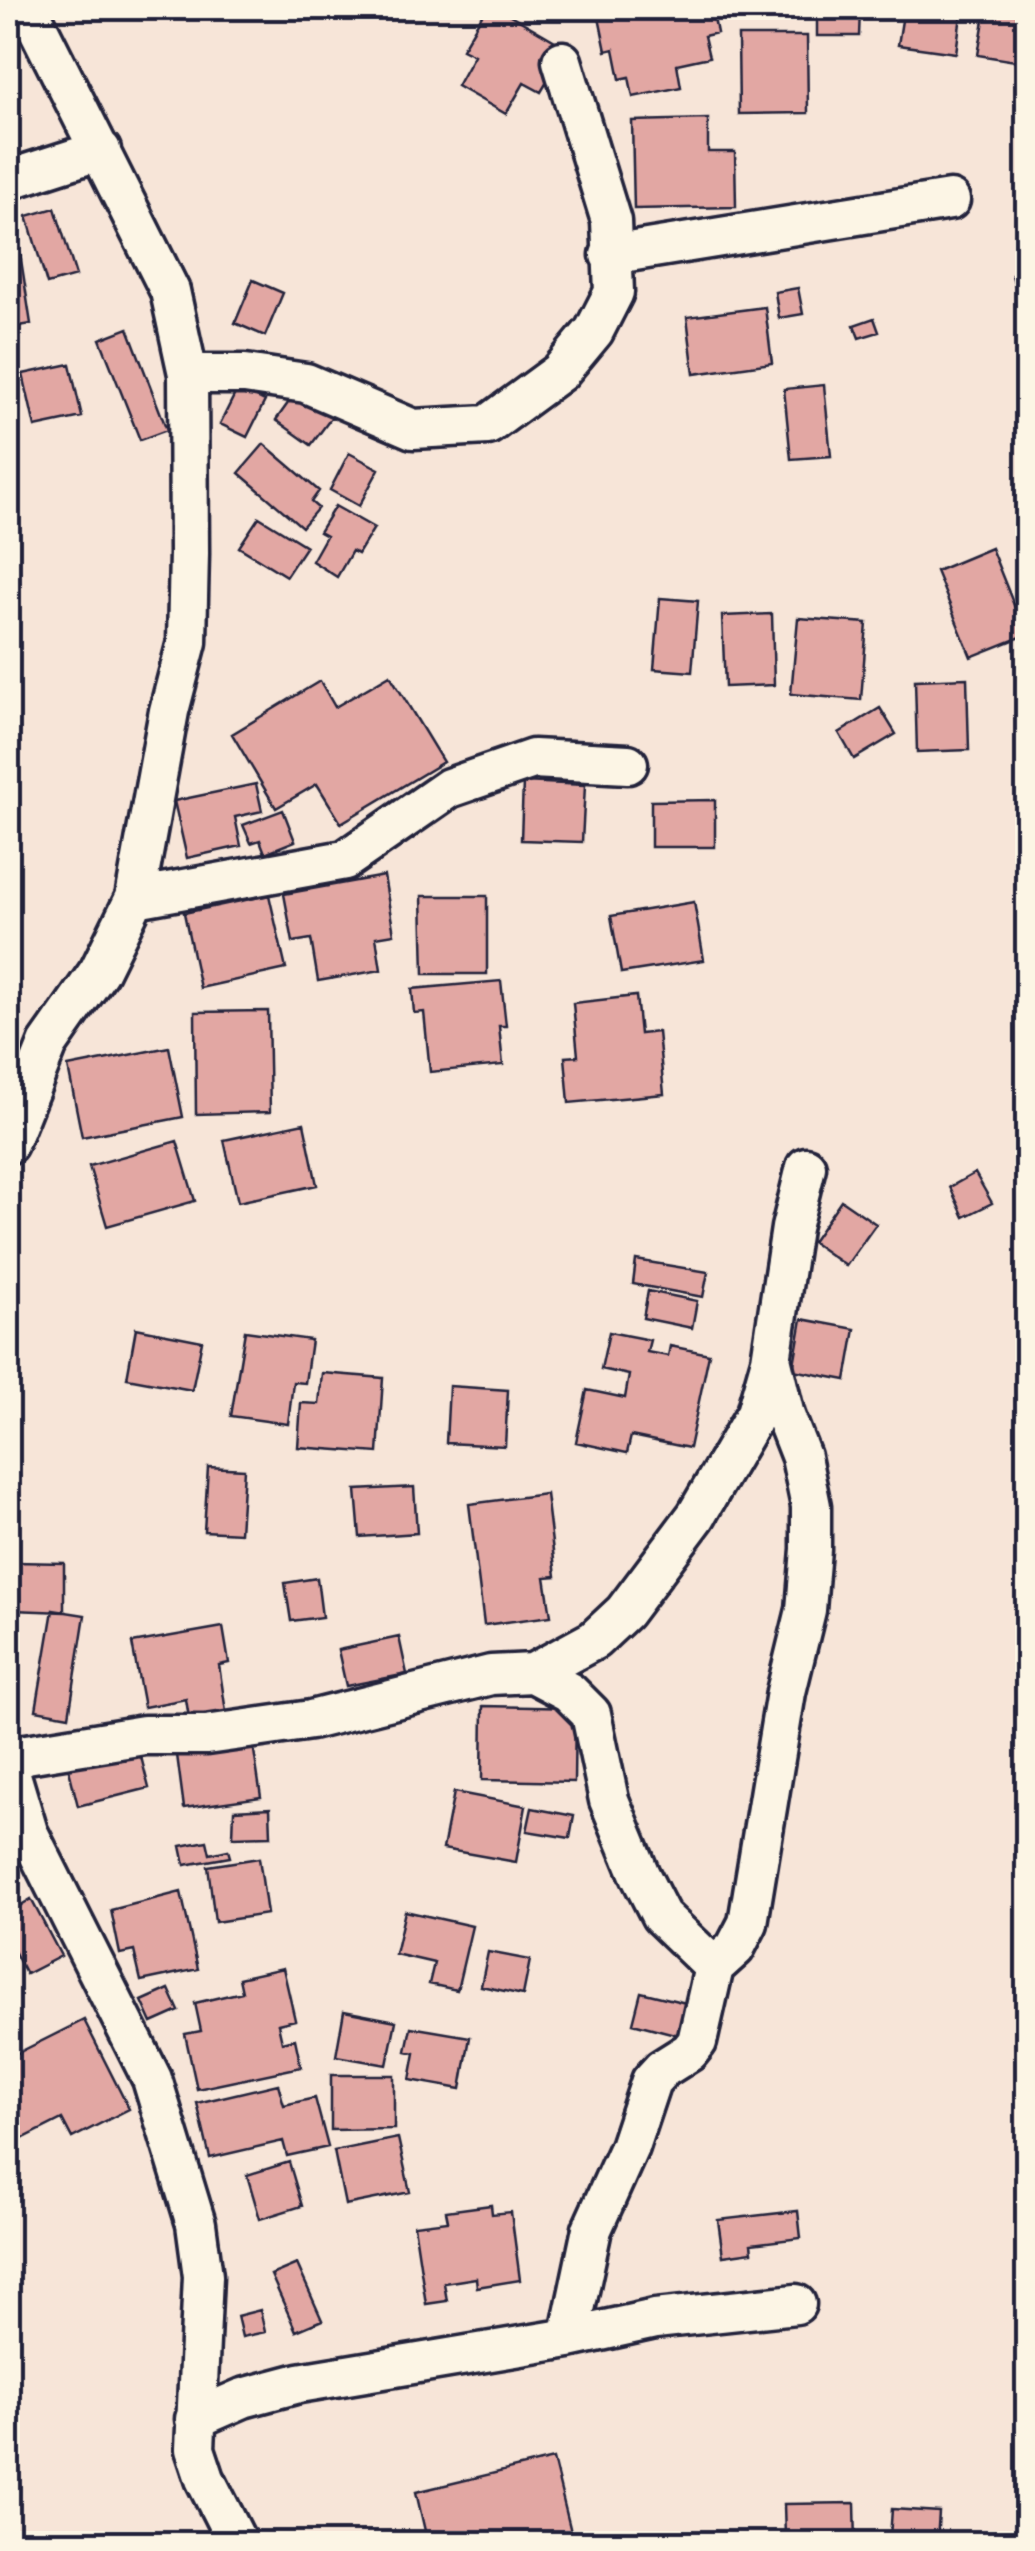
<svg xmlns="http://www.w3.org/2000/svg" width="1035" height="2551" font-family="Mynerve,sans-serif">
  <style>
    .building { fill: #e2a7a3; stroke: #22223b; stroke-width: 2.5 }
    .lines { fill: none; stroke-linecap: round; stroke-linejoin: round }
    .street-casing { stroke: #22223b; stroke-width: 45 }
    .street { stroke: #fcf5e5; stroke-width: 38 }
  </style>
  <rect width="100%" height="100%" fill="#f7e5d8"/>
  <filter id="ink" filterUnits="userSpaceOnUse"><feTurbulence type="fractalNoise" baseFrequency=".01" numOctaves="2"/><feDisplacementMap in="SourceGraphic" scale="20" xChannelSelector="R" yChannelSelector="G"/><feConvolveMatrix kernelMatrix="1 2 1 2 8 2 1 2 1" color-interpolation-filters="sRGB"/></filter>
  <g filter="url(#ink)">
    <path class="building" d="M486 8H498L567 48 541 92 524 83 506 114 457 86 474 55 462 49Z
      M597 8H712L717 33 704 36 709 57 677 64 681 87 633 97 629 77 620 79 614 49 606 51Z
      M904 8 961 15 956 53 898 45Z
      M986 8 1028 13 1022 62 978 55Z
      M817 9 860 10 859 36H817Z
      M738 36H807L808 113 739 114Z
      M708 119V152H735L736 207 634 209 632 121Z
      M55 208 76 276 47 284 27 216Z
      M15 221 31 324 8 328V222Z
      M1028 271V334L1012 275Z
      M253 280 283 293 265 336 235 323Z
      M798 288 803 314 779 318 775 292Z
      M765 307 772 363 694 374 687 317Z
      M874 318 879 332 859 338 854 325Z
      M128 328 167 430 140 440 100 339Z
      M70 364 82 417 35 427 23 374Z
      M301 385 337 410 311 445 276 420Z
      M824 385 831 456 791 459 784 389Z
      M238 388 265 401 247 437 220 424Z
      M264 444 319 491 311 502 318 508 302 527 239 473Z
      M349 453 379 469 359 506 330 490Z
      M335 506 374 528 358 554 352 551 337 577 312 561 326 536 319 532Z
      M259 517 306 546 286 576 239 547Z
      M991 548 1026 635 971 657 936 571Z
      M660 598 698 601 692 672 654 669Z
      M772 614 774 685 725 687 722 616Z
      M798 618 867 623 861 700 791 694Z
      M390 675 443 762 341 823 317 784 276 808 232 734 320 681 335 707Z
      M967 678 969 750 917 752 915 680Z
      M880 708 896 734 854 759 839 733Z
      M523 782 585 785 582 842 521 840Z
      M256 784 262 811 235 817 241 846 187 858 174 801Z
      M715 800V847H651V801Z
      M283 810 295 841 265 853 260 840 251 843 243 825Z
      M384 876 394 934 376 937 381 970 318 981 311 939 293 942 284 894Z
      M269 895 286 969 200 988 184 913Z
      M422 896H487V974H424Z
      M694 902 704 960 621 973 611 916Z
      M501 981 506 1026H499L503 1065 430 1072 424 1012 414 1013 412 989Z
      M636 996 640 1034 658 1032 664 1094 569 1103 565 1057 578 1056 573 1003Z
      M268 1011 270 1112 196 1114 195 1012Z
      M169 1047 183 1117 82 1137 68 1067Z
      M304 1123 317 1185 238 1202 224 1140Z
      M177 1141 195 1201 107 1226 89 1166Z
      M975 1173 992 1203 964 1217 950 1187Z
      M841 1200 876 1224 846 1266 812 1242Z
      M636 1260 708 1272 703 1297 633 1284Z
      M648 1291 697 1301 692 1328 643 1318Z
      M802 1319 855 1329 846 1380 793 1370Z
      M136 1328 202 1341 192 1390 127 1378Z
      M245 1331 311 1340 305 1383 293 1382 288 1424 231 1416Z
      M609 1332 650 1340 647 1352 668 1356 670 1346 709 1354 689 1448 631 1436 627 1453 576 1442 587 1390 625 1398 629 1375 601 1369Z
      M322 1373 383 1378 378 1453 298 1447 301 1403 319 1404Z
      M449 1386 508 1390 505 1446 446 1443Z
      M208 1467 244 1469 240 1533 204 1531Z
      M414 1487 417 1533 360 1537 356 1490Z
      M546 1494 556 1576 545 1577 551 1616 484 1625 469 1504Z
      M14 1562 64 1563V1612L13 1610Z
      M317 1578 322 1617 291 1621 285 1583Z
      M53 1610 85 1615 69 1716 36 1710Z
      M223 1627 229 1663 219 1665 226 1712 189 1718 186 1699 144 1707 132 1643Z
      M399 1637 407 1674 346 1686 338 1650Z
      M483 1706 575 1708 574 1782 482 1780Z
      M253 1744 261 1797 184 1808 177 1755Z
      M138 1745 149 1788 78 1806 67 1762Z
      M454 1792 526 1806 516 1862 443 1849Z
      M270 1808 271 1836 233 1837 234 1810Z
      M532 1808 574 1816 570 1838 527 1831Z
      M207 1841 210 1854 228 1850 230 1857 185 1865 181 1846Z
      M8 1856 18 1876 9 1882 21 1905 31 1899 61 1956 26 1974 8 1939Z
      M259 1858 267 1914 215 1922 208 1866Z
      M181 1892 198 1969 141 1981 134 1951 120 1954 111 1910Z
      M405 1911 472 1926 457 1990 429 1984 434 1963 395 1954Z
      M488 1952 530 1960 523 1995 481 1986Z
      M283 1968 295 2020 278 2024 282 2042 295 2039 301 2067 197 2089 185 2034 201 2031 195 2003 242 1992 239 1978Z
      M169 1989 179 2011 152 2023 142 2001Z
      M641 1992 694 2005 686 2037 633 2023Z
      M344 2011 396 2021 387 2065 336 2056Z
      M84 2020 129 2109 72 2138 62 2119 14 2143 8 2131V2058Z
      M411 2027 470 2037 461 2089 410 2080 415 2053 406 2051Z
      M331 2075H394V2129L331 2130Z
      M278 2084 284 2105 315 2098 328 2147 287 2156 283 2141 210 2158 197 2103Z
      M398 2138 410 2192 345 2205 334 2151Z
      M289 2162 302 2206 260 2219 247 2175Z
      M491 2205 492 2214 511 2212 520 2280 477 2287 476 2278 444 2283 447 2301 426 2304 414 2225 448 2221 446 2211Z
      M798 2211 801 2238 751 2244 752 2252 723 2256 718 2220Z
      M297 2264 322 2320 296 2331 271 2275Z
      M260 2310 265 2332 242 2337 237 2316Z
      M553 2459 574 2544H428L416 2492Z
      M855 2503 856 2544H775V2537H785L784 2504Z
      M892 2509 939 2512 937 2541 890 2538Z"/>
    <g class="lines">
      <defs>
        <path id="street" d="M8 180 101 150
          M610 255 950 200
          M188 374H245L306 383 413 429 488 425 560 372 594 331 614 292 611 221 562 61
          M135 898 345 860 449 788 533 759 628 764
          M8 1144 48 1044 99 971 135 898 169 711 187 642 189 553 188 374 170 291 28 8
          M533 1673 569 1692 591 1714 609 1800 640 1875 661 1916 714 1967
          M8 1757 144 1735H206L311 1720 491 1675 533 1673 594 1640 624 1612 696 1516 756 1413 771 1360 791 1228 806 1167
          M8 1765 28 1832 152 2079 196 2224 203 2276 195 2449 205 2479 238 2544
          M569 2338 592 2229 629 2147 651 2081 662 2069 689 2052 697 2042 714 1967 735 1948 748 1923 786 1692 806 1610 811 1549V1506L801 1457 785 1416 772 1362
          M195 2419 243 2398 299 2383 569 2338 655 2319 796 2304"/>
      </defs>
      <use href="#street" class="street-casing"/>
      <use href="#street" class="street"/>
    </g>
  </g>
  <rect width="1035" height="2551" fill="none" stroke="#fcf5e5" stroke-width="40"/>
  <rect x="20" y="20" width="995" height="2511" fill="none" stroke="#22223b" stroke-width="4" filter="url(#ink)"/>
</svg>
